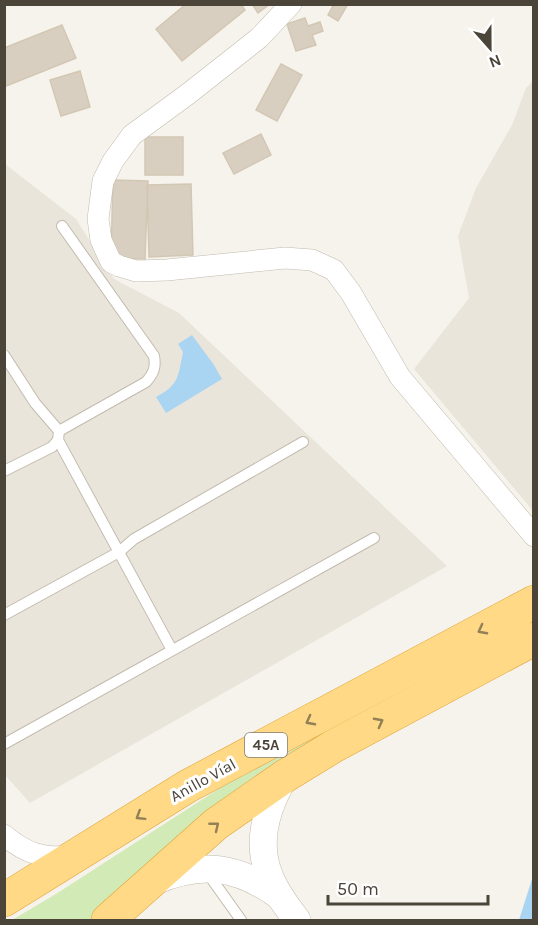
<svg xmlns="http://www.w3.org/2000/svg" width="538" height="925" font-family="Karla,sans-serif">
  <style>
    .residential { fill: #eae5da }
    .green { fill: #d2eab5 }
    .water { fill: #a9d4f2 }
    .building { fill: #d8cfc1; stroke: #d3c7b4; stroke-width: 1.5 }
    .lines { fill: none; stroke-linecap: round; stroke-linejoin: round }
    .service-casing { stroke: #c2bbae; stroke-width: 12 }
    .minor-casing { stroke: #c2bbae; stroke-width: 22 }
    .tertiary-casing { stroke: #c2bbae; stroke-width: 28 }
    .trunk-casing { stroke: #e0a43c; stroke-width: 34 }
    .service { stroke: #fff; stroke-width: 10 }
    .minor { stroke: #fff; stroke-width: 21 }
    .tertiary { stroke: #fff; stroke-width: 27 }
    .trunk { stroke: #ffd985; stroke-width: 33 }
    .oneway { stroke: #938057 }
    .labels { text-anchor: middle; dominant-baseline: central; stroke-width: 6; stroke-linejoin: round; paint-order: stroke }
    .shield { fill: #fff; stroke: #817c74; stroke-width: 1.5 }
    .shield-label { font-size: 15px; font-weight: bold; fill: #4b4439 }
    .street-label { font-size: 16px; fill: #4b4439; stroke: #fff }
  </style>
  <rect width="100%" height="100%" fill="#f6f3ec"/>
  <path class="residential" d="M533 81V511L414 369 469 298 458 236 476 188 512 125 526 88Z
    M5 164 76 219 114 279 179 313 447 566 30 803 5 775Z"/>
  <path class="green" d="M327 731 261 782 93 920H12L56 894 220 788Z"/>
  <path class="water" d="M192 335 214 365 222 379 166 413 156 397C179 385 178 377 183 352L178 344Z
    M533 876V920H519Z"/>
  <path class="building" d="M186 4H241L245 10 182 61 156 29Z
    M252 4H270L258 13Z
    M334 4H348L338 21 328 15Z
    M305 18 308 26 320 22 323 31 312 35 316 45 296 51 287 24Z
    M62 25 76 58 4 87V48Z
    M281 64 302 75 277 121 256 110Z
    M80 71 90 107 61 116 50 80Z
    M261 134 271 155 234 174 223 153Z
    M145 137H183V175H145Z
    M113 180 148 181 145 259 111 258Z
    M191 184 193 255 149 257 147 185Z"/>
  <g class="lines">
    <defs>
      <path id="service" d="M4 355 35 403 59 431 58 440 52 447 4 471
        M59 431 146 382C154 373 156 367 154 356L62 226
        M58 440 172 650
        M4 615 119 552 134 539 303 442
        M4 744 374 538
        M206 871 241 920"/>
      <path id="minor" d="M291 4 259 38 188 94 132 135 113 161 103 181 98 219 101 240 111 262 119 266 136 271 167 270 285 258 312 260 334 270 351 293 400 377 534 536
        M4 835C26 854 44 859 72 856"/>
      <path id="tertiary" d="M285 776C267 806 255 842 270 877 276 893 287 907 297 920
        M155 881C202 861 237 866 278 895"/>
      <path id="trunk" d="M4 900 188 786 534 602
        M108 920 216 824 285 776 334 746 534 639"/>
    </defs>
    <use href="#service" class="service-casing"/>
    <use href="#minor" class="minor-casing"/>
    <use href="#tertiary" class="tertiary-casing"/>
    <use href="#trunk" class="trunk-casing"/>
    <use href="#service" class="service"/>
    <use href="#minor" class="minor"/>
    <use href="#tertiary" class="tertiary"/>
    <use href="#trunk" class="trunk"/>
  </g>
  <defs><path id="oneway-chevron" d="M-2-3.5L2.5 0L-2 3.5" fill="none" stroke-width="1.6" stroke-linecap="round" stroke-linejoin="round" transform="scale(1.5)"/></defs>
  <g class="oneway">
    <use href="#oneway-chevron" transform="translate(482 630) rotate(152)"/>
    <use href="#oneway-chevron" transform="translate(310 721) rotate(152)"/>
    <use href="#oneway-chevron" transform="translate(379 722) rotate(-28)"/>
    <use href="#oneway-chevron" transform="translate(140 816) rotate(148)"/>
    <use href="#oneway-chevron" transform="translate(215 826) rotate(-39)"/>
  </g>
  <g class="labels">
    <rect class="shield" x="245" y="733" width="42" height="24" rx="4.5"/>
    <g class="shield-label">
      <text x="266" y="745">45A</text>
    </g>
    <g class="street-label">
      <text transform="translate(203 780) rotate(-29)">Anillo Víal</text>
    </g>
  </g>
  <rect width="538" height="925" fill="none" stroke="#4b4439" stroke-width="12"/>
  <g transform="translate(490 48) rotate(159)" stroke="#ffffff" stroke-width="4.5" paint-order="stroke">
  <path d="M0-4.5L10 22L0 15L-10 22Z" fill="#4b4439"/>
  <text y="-9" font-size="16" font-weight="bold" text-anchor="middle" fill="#4b4439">N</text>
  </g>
  <path d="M328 895v9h160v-9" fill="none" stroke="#4b4439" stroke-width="3"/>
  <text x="337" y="895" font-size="18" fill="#4b4439" stroke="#ffffff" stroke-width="4.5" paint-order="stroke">50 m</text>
</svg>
